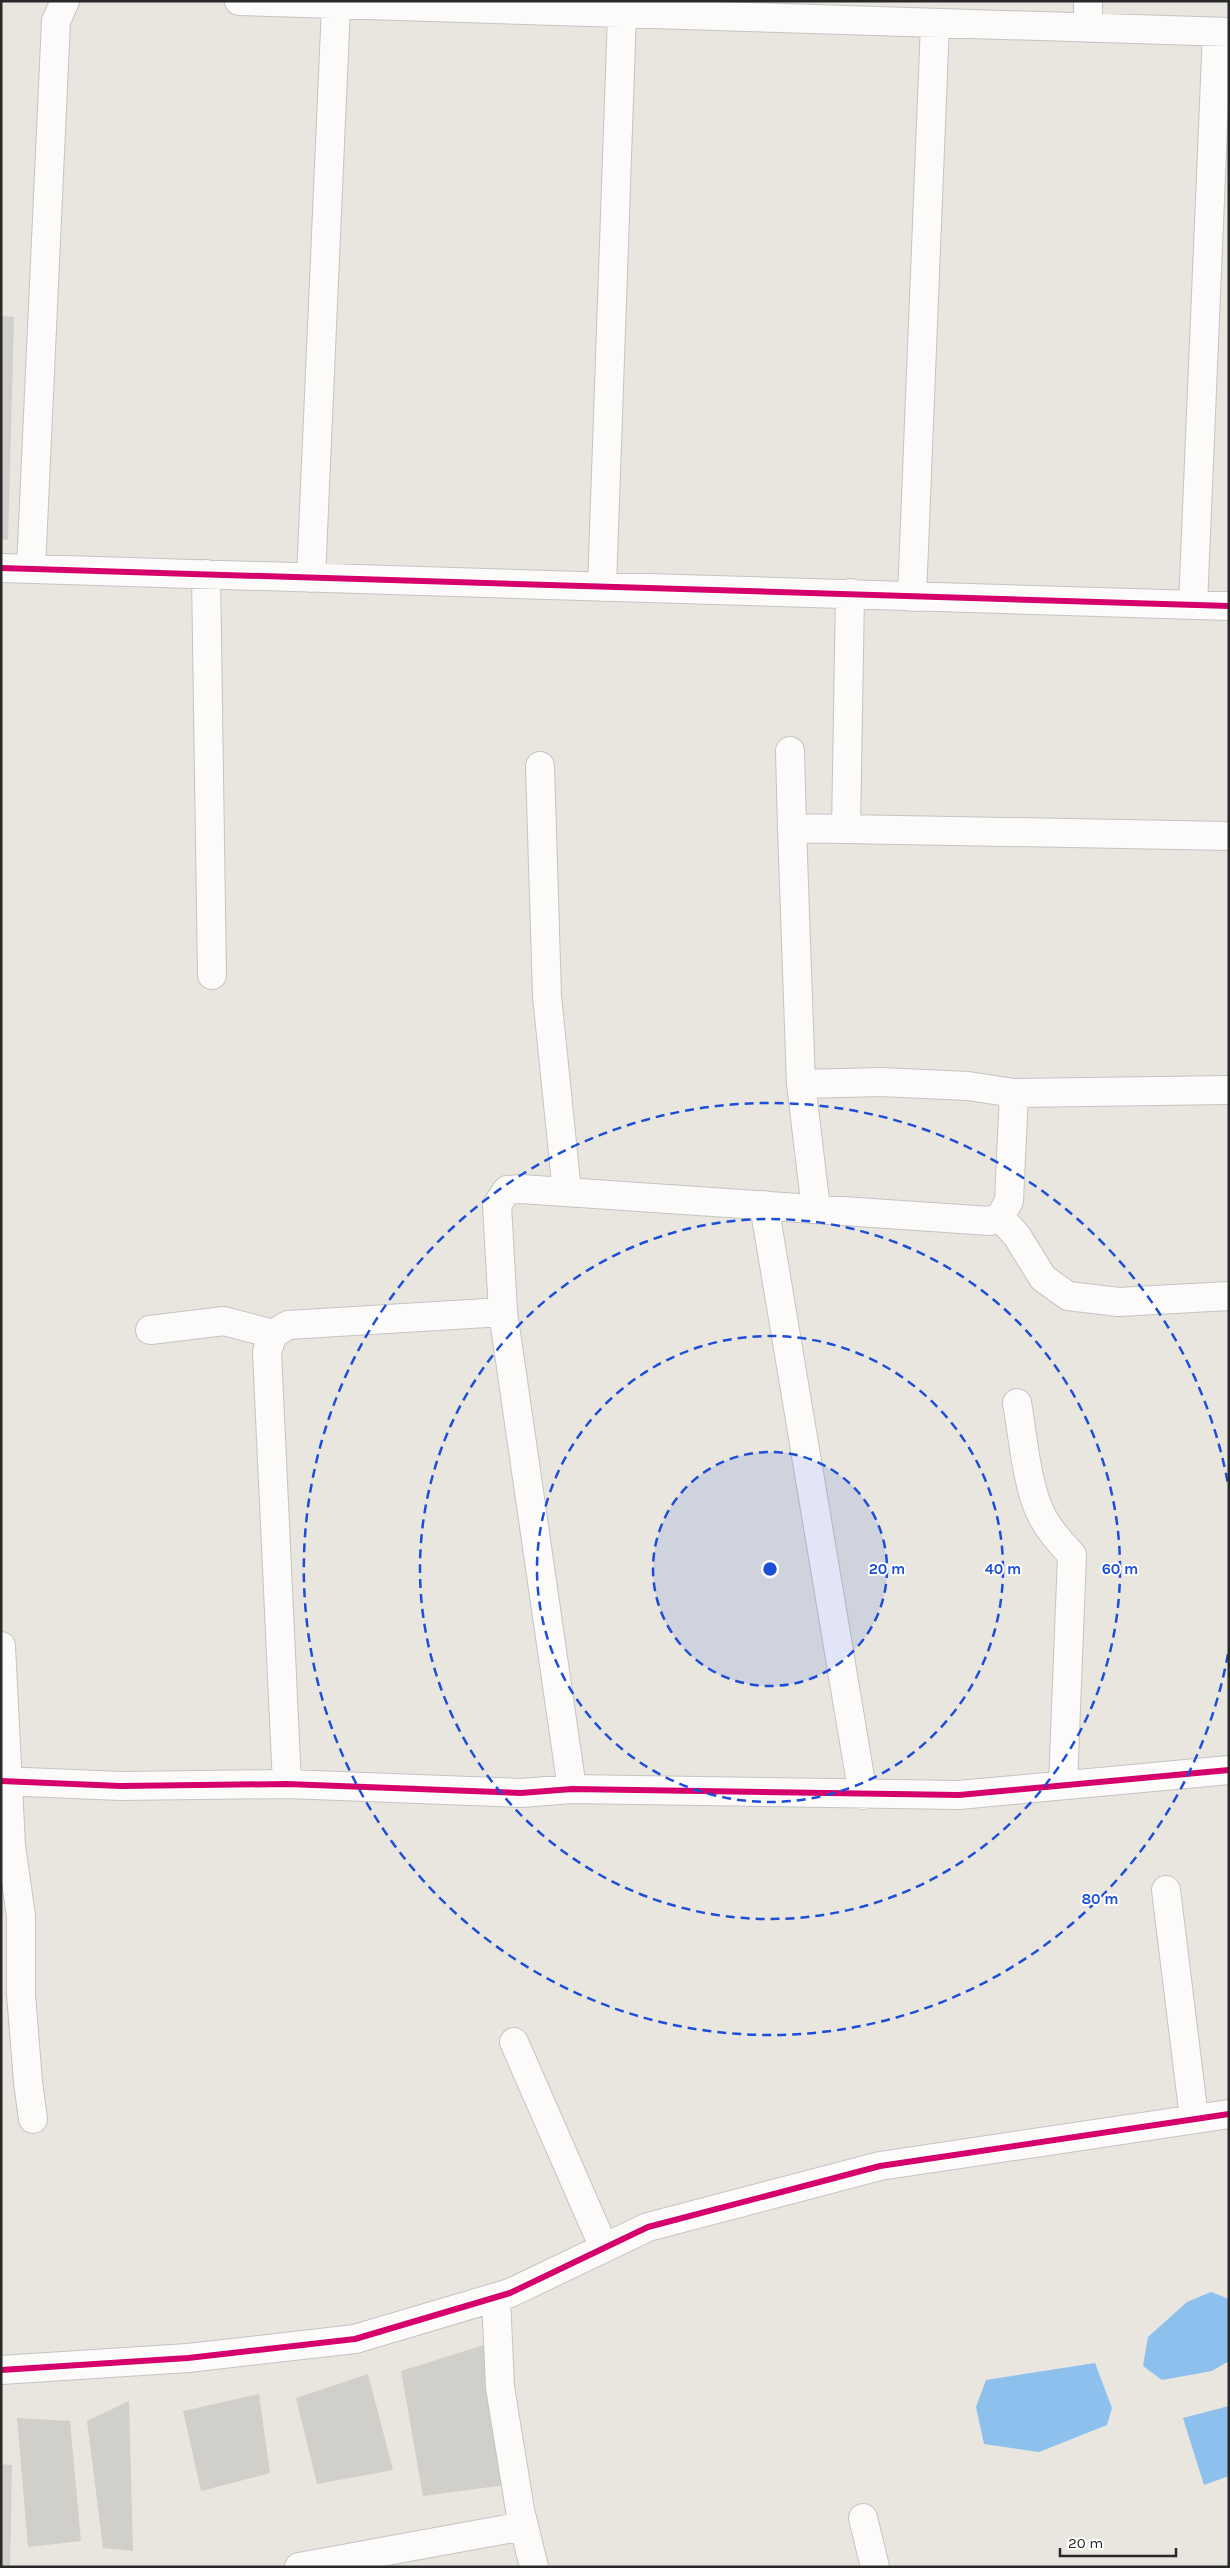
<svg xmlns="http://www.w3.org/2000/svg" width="1230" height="2568" font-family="Karla,sans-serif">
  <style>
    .water { fill: #8ec0ed }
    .building { fill: #d1cfc9 }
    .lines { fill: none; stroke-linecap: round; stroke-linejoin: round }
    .minor-casing { stroke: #c5c4c4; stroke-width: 30 }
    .minor { stroke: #fcfbfa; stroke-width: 28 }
    .cycleway-casing { stroke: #fff; stroke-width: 9 }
    .cycleway { stroke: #d6006c; stroke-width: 6 }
    .ring { fill: none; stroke: #1d4ed8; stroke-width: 2.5; stroke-dasharray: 9 6 }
    .centre { fill: #1d4ed8; stroke: #fff; stroke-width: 2.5 }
    .ring-label { font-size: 15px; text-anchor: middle; font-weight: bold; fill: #1d4ed8; stroke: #fff; stroke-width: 4; stroke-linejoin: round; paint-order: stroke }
  </style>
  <rect width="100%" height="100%" fill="#e8e6de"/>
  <path class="water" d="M1211 2292 1229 2299V2361L1212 2371 1162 2380 1143 2366 1148 2337 1187 2302Z
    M1095 2363 1112 2408 1107 2425 1039 2452 984 2444 976 2407 986 2380Z
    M1229 2406V2476L1204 2485 1183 2418Z"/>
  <path class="building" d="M1 316 14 317 8 540 1 539Z
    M484 2345 505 2485 423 2496 401 2371Z
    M368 2374 393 2470 317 2484 296 2398Z
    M259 2394 270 2473 201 2491 183 2411Z
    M129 2401 133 2551 103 2548 87 2421Z
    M17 2418 70 2421 81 2541 28 2547Z
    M1 2464 12 2465 10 2567 1 2566Z"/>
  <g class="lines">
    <defs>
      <path id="minor" d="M239 1 1229 32
        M1088 28V1
        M1 568 1229 606
        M31 569 56 21 65 1
        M206 574 212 975
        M311 578 336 6
        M602 587 622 14
        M912 597 935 24
        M1193 605 1217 32
        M790 751 792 828
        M540 766 547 996 567 1192
        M846 829 850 593
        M801 1084 792 828 1229 836
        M764 1205 863 1795
        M816 1209 801 1084 881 1082 968 1086 1014 1093 1229 1090
        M1000 1217 1017 1236 1043 1278 1068 1296 1119 1302 1229 1296
        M150 1330 224 1321 273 1334
        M1017 1403C1023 1436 1026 1481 1040 1512 1048 1529 1060 1542 1072 1555L1063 1785
        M1 1646 11 1846 21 1916V1994L28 2082 33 2119
        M1 1781 121 1786 287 1784 521 1793 572 1789 959 1795 1229 1770
        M287 1784 267 1352 273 1334 288 1325 503 1312
        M572 1789 503 1312 497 1205 507 1190 521 1189 990 1221 1000 1217 1009 1201 1014 1093
        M1166 1890 1194 2118
        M514 2042 604 2248
        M496 2298 500 2387 520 2510 534 2567
        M1 2370 188 2358 355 2339 510 2293 648 2227 880 2166 1229 2114
        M863 2518 875 2567
        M299 2567 524 2526"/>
    </defs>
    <use href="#minor" class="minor-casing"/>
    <use href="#minor" class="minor"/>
    <defs>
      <path id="cycleway" d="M1 568 1229 606
        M1 1781 121 1786 287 1784 521 1793 572 1789 959 1795 1229 1770
        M1 2370 188 2358 355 2339 510 2293 648 2227 880 2166 1229 2114"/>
    </defs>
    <use href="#cycleway" class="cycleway-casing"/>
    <use href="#cycleway" class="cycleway"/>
  </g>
  <circle cx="770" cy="1569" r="117" fill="#1d4ed8" fill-opacity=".12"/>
  <g class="ring">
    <circle cx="770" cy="1569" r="117"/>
    <circle cx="770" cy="1569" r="233"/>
    <circle cx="770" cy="1569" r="350"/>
    <path d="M1228 1654A466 466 0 1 1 1228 1484"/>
  </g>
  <circle cx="770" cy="1569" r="8" class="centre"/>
  <g class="ring-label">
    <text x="887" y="1574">20 m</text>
    <text x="1003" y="1574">40 m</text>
    <text x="1120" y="1574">60 m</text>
    <text x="1100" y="1904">80 m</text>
  </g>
  <rect width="1230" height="2568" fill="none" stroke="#292929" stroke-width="5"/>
  <path d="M1060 2548v8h116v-8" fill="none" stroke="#292929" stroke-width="2.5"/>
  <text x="1068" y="2548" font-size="15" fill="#292929" stroke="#ffffff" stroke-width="4" paint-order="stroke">20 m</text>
</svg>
